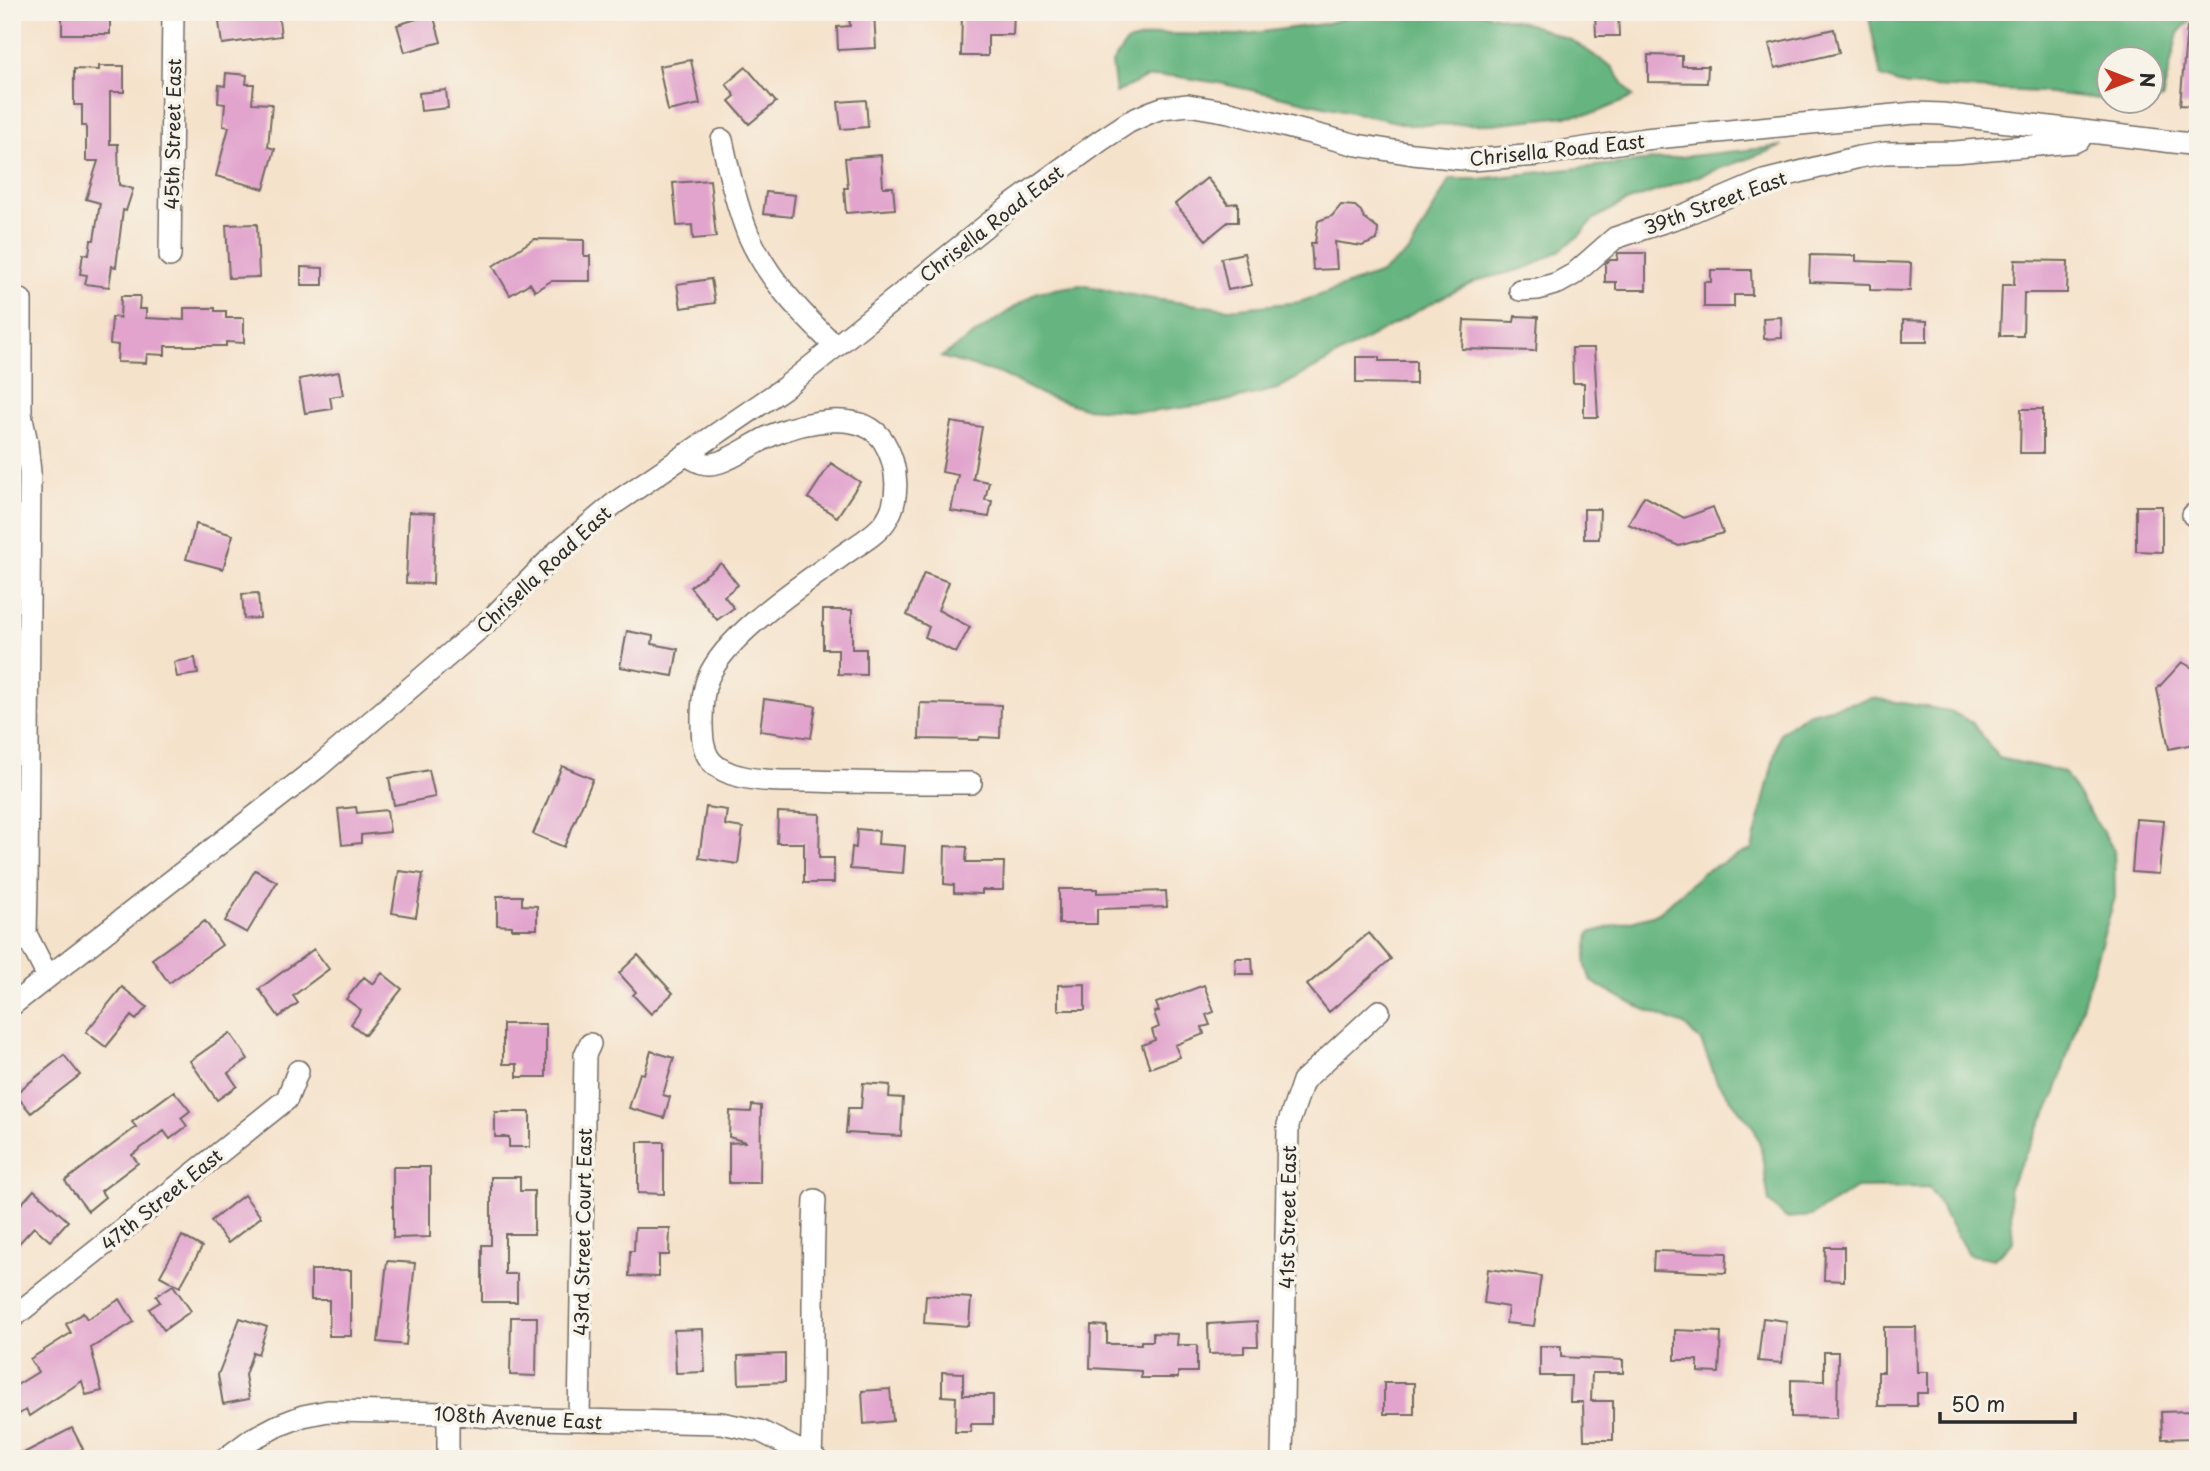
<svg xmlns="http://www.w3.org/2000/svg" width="2210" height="1471" font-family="'Playpen Sans',sans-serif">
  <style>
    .forest { fill: #66b580; stroke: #487056; stroke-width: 2 }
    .building { fill: #e2a4cd }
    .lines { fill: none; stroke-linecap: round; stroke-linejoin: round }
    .minor-casing { stroke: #726b63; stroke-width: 24 }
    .minor { stroke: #fff; stroke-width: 21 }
    .labels { text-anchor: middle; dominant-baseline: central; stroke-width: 7; stroke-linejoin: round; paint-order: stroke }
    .street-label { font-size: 19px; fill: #2b2b2b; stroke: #f7f3e8 }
  </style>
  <rect width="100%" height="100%" fill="#f7f3e8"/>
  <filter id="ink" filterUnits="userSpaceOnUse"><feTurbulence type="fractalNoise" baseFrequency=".0143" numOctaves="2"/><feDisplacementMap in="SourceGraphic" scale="14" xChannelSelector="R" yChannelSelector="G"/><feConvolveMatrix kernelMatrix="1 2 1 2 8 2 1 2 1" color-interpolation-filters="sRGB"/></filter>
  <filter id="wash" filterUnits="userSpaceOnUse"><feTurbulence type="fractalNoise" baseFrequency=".00686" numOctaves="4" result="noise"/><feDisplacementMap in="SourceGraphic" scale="28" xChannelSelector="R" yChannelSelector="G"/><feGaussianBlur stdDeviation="1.57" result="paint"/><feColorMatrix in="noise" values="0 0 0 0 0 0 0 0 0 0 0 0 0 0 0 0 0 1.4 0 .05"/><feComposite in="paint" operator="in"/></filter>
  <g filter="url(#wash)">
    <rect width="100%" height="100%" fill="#f5e2cb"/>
    <path class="forest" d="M1369 12H1478L1523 22 1571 40 1612 67 1633 97 1595 113 1491 124 1410 125 1219 83 1173 76 1145 78 1116 93 1112 63 1127 42 1159 34 1238 35 1323 24Z
      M1868 12H2198L2178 33 2162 99 2150 101V60H2108V100L2042 92 1907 86 1881 77Z
      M1783 146 1623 203 1594 219 1580 235 1559 251 1530 267 1479 280 1443 297 1277 389 1218 403 1150 412 1084 408 1043 395 1001 374 941 357 1037 292 1080 285 1153 299 1229 309 1300 302 1381 273 1409 252 1450 179H1478Z
      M1872 698 1950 711 1973 723 1999 758 2064 772 2114 850 2115 897 2056 1093 2009 1187 2013 1242 1994 1259 1968 1254 1929 1187 1856 1188 1811 1216 1786 1218 1769 1202 1761 1148 1754 1128 1717 1082 1701 1041 1684 1025 1632 1004 1591 981 1585 963 1589 933 1659 913 1703 872 1752 849 1780 733 1806 714Z"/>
    <g id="blocks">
      <path class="building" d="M62 12H110V34H62Z
        M234 12H278L281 36 222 44 219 22 235 20Z
        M962 12H1014L1013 35H988V56H961Z
        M1595 12H1618L1619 36H1596Z
        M874 13 876 48 838 50 837 27 850 26 849 14Z
        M433 14 441 42 405 52 397 25Z
        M2187 27H2198V106L2180 105Z
        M1834 29 1839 53 1775 68 1769 44Z
        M1648 55 1682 56V66H1708L1707 83 1648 82Z
        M691 60 700 104 668 111 659 66Z
        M99 66H124V92H110V144H118L119 185 133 189 126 211 123 210 116 267 112 266 109 287 85 284 87 275 80 274 83 254 89 255 91 240H94L100 203 86 199 98 161H86V126H82V105H74V69L99 70Z
        M746 67 776 102 749 124 729 101 735 96 726 84Z
        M226 73 247 75 246 84H254L252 103 272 104 268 147 275 149 264 189 216 176 229 127 223 126 225 104 218 103 219 85 225 86Z
        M446 90 448 108 421 111 419 93Z
        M866 100 868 127 841 129 838 102Z
        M881 155 883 187H893L895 209 846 213 844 188H848L845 158Z
        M1207 178 1228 204 1238 203V222H1228L1206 240 1175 204Z
        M710 180 716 237 693 239 692 225 677 226 673 183Z
        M766 192 795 195 792 217 763 214Z
        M1341 205 1355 206 1361 211 1364 218 1378 229 1377 240 1362 246 1335 242 1337 269 1313 270 1311 243H1315L1318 221 1332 216Z
        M257 224 259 277 229 278 226 225Z
        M534 239 584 240V256H590V281H551L535 291 530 283 510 295 493 266Z
        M1244 253 1252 285 1228 290 1221 258Z
        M1618 253H1646V290H1616V282H1605V264L1610 260H1617Z
        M1810 255 1856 256V261L1911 263 1910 291 1870 290V284L1809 282Z
        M2015 260 2068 261 2067 293H2024L2023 336H2000L2002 285H2014Z
        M301 267 323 268V285H301Z
        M1711 270H1751L1752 295H1734V307H1704V282H1711Z
        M711 279 715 303 681 308 677 284Z
        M121 296H140L139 309H146V318L184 320V308H215V311H226V318H244V343L226 342V346H165V355L147 354 146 363 117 362 118 345 110 344 112 317 120 318Z
        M1515 316 1538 317 1536 351 1462 349 1464 320 1514 322Z
        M1781 317 1782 338 1764 339 1763 318Z
        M1903 320 1927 321V342H1903Z
        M1572 348H1594L1598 417H1584V383H1573Z
        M1356 357H1379V361H1416V384L1356 383Z
        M339 372 343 395 330 397 332 409 305 413 299 379Z
        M2021 409H2043V453H2020Z
        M951 422 982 427 973 479 989 482 985 500 992 501 989 517 951 511 958 475 942 472Z
        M831 463 860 482 837 517 808 498Z
        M1644 496 1684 518 1713 507 1723 533 1679 546 1628 524Z
        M2136 506H2162V552L2136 551Z
        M1584 509H1600L1599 539H1584Z
        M409 512 435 513 433 584 406 583Z
        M196 524 233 535 223 569 186 559Z
        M721 563 738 585 724 596 734 608 717 620 690 587Z
        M924 573 949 582 938 610 970 627 956 653 925 637 929 627 907 615Z
        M258 593 260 618 244 619 242 594Z
        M823 610H852V649H866V675L838 674V649H823Z
        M627 631 653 636 652 644 678 649 673 676 620 667Z
        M195 658 198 674 177 677 174 662Z
        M2182 662 2198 671V743L2169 749 2157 689Z
        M764 699 816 706 811 738 760 731Z
        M920 703 1001 705 1000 738 980 737 979 740 919 739Z
        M562 766 593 779 564 847 533 834Z
        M429 770 435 797 394 805 389 778Z
        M356 807 357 813 387 810 390 832 361 835V843L342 845 338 809Z
        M706 807 727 810 725 825 743 828 738 864 699 858Z
        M778 812 820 814 819 858H834V883H804V843H777Z
        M2136 819 2164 821 2159 874 2132 872Z
        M857 829 879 831 878 844 905 846 903 873 850 869 852 847 856 848Z
        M945 846 967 847 966 862H1004L1003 890H982V894L954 893V885L944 884Z
        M255 870 277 882 247 933 225 921Z
        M399 871 423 874 416 917 392 913Z
        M1059 889H1097V893L1166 891 1167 907 1097 909V924H1059Z
        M497 896H522V905L537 906V929H512V926L497 925Z
        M205 921 222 945 169 983 152 959Z
        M1369 933 1391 959 1329 1012 1307 985Z
        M314 949 329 969 293 996 298 1003 279 1017 259 989Z
        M638 955 673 993 651 1014 633 995 636 992 619 973Z
        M1235 958H1252L1253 974H1236Z
        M382 973 402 989 365 1035 351 1024 361 1010 346 999 364 977 373 984Z
        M1085 984V1010H1058V985Z
        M1204 985 1214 1012 1206 1015 1210 1025 1202 1027 1204 1034 1175 1045 1180 1057 1150 1068 1142 1045 1155 1040 1152 1030 1159 1027 1154 1012 1159 1011 1156 1003Z
        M122 987 147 1007 136 1020 131 1016 106 1047 86 1032Z
        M503 1024H546V1077H517V1064H503Z
        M230 1033 248 1059 228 1073 237 1086 217 1100 190 1061Z
        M651 1051 674 1058 663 1095 670 1097 664 1118 629 1108 640 1073 644 1074Z
        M64 1055 80 1075 31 1113 15 1094Z
        M863 1083 890 1085 889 1097 903 1098 901 1136 846 1133 848 1108H861Z
        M174 1091 190 1111 181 1118 187 1126 170 1139 164 1131 132 1155 138 1163 101 1191 105 1197 88 1211 65 1181 136 1127 132 1122Z
        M752 1105 761 1106 760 1183H729V1143L746 1142 729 1137 730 1111 751 1112Z
        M495 1112H530V1147H509V1137H495Z
        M638 1142H664V1194L638 1193Z
        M393 1167H430V1237L393 1238Z
        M491 1177H520V1191H534V1234H505V1274H517V1302H482V1245H491Z
        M34 1190 68 1221 50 1241 34 1227 12 1251V1214Z
        M244 1195 261 1217 228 1243 211 1221Z
        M635 1228H670L669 1255H659V1277L629 1276 630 1251H634Z
        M182 1236 202 1247 180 1287 160 1276Z
        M1825 1247H1844V1281L1824 1280Z
        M1654 1251 1727 1253 1726 1273 1653 1270Z
        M387 1261 415 1263 406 1345 378 1342Z
        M1488 1269 1541 1276 1534 1326 1506 1323 1508 1307 1484 1303Z
        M311 1270H351V1336H329V1300H311Z
        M173 1285 191 1311 164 1330 149 1309 160 1302 156 1296Z
        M926 1295 971 1298 969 1326 924 1323Z
        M120 1299 134 1322 91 1348 102 1391 86 1395 82 1381 29 1416 26 1410 12 1418V1388L38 1372 30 1359 71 1333 66 1324 83 1313 87 1319Z
        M511 1317H537L536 1376 510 1375Z
        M240 1318 267 1327 258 1354 253 1352 245 1375 249 1399 223 1404 218 1375Z
        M1763 1318 1787 1321 1782 1363 1758 1361Z
        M1257 1321 1258 1346H1244V1353L1209 1354 1208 1324Z
        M1091 1325 1107 1326V1344H1141V1341H1153V1333L1178 1334 1177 1345H1197V1372H1178V1378H1141V1371L1090 1368Z
        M1884 1327H1916L1917 1372H1928V1393H1917V1406H1878V1372H1884Z
        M703 1329 705 1372 676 1373 674 1330Z
        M1675 1330 1721 1332 1719 1373 1698 1372V1360H1675Z
        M1540 1346H1561V1357L1623 1360V1373H1592L1591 1401H1613V1440H1584L1583 1402H1570L1571 1376H1540Z
        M1824 1352H1838L1837 1418 1791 1417V1380L1824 1381Z
        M785 1354V1382L739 1384 738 1356Z
        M942 1372 963 1373V1395H993V1424H971V1432H955L956 1397 942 1396Z
        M1384 1383H1414V1414H1384Z
        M890 1389 893 1421 864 1424 862 1391Z
        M2192 1411 2193 1438 2162 1439 2161 1412Z
        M72 1428 83 1449 63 1459H12Z"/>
    </g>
  </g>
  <g filter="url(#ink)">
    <use href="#blocks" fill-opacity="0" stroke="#726b63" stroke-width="2"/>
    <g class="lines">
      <defs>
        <path id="minor" d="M722 140C729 172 736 204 748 234 767 278 801 313 835 346
          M170 256 173 12
          M1520 290 1538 289 1558 283 1574 274 1615 238 1684 215 1764 181 1859 157 1885 153 1955 152 2074 142 2080 139
          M12 300H21V414L27 443 30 472 27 886 26 934 48 977
          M686 454C697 462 706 467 720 462 738 456 754 443 772 435 803 422 863 408 884 442 898 465 901 500 885 522 876 535 857 545 843 555 805 583 726 634 708 678 703 690 702 708 702 720 702 734 702 750 711 761 717 768 729 774 739 776 762 782 789 781 812 781 865 783 918 783 971 783
          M2193 515 2198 513
          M12 1005 318 767 494 616 558 551 615 503 784 388 1013 204 1100 141 1129 122 1151 112 1162 108 1188 105 1229 112 1357 145 1413 154 1472 160 1538 155 1645 139 1915 113 1942 114 2198 145
          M12 1318 287 1099 298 1071
          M579 1420 585 1055 590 1044
          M811 1457C815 1371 811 1286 815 1200
          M225 1459 252 1439 277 1426 303 1416 328 1411 448 1413 500 1418 579 1420 721 1423 760 1431 816 1459
          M448 1459V1413
          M1282 1459 1288 1125 1303 1081 1379 1011"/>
      </defs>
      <use href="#minor" class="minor-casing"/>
      <use href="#minor" class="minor"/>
    </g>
  </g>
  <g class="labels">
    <g class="street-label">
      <text transform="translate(172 134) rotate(-89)">45th Street East</text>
      <text transform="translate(1557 149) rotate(-6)">Chrisella Road East</text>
      <text transform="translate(1715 202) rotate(-20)">39th Street East</text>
      <text transform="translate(991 223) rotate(-38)">Chrisella Road East</text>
      <text transform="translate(543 569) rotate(-43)">Chrisella Road East</text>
      <text transform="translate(161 1199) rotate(-39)">47th Street East</text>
      <text transform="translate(1287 1217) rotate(-89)">41st Street East</text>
      <text transform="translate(582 1232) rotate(-89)">43rd Street Court East</text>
      <text transform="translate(518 1417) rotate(3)">108th Avenue East</text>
    </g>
  </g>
  <rect width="2210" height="1471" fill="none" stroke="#f7f3e8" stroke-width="42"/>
  <g transform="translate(2130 80) rotate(90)"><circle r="33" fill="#f7f3e8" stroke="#a5a39c" stroke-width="2"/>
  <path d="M0-5L12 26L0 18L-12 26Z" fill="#c8321e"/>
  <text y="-10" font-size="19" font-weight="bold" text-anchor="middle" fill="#2b2b2b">N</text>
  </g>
  <path d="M1940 1412v10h135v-10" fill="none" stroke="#2b2b2b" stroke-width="3.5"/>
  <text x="1951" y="1412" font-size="21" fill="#2b2b2b" stroke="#f7f3e8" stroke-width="5" paint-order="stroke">50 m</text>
</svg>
